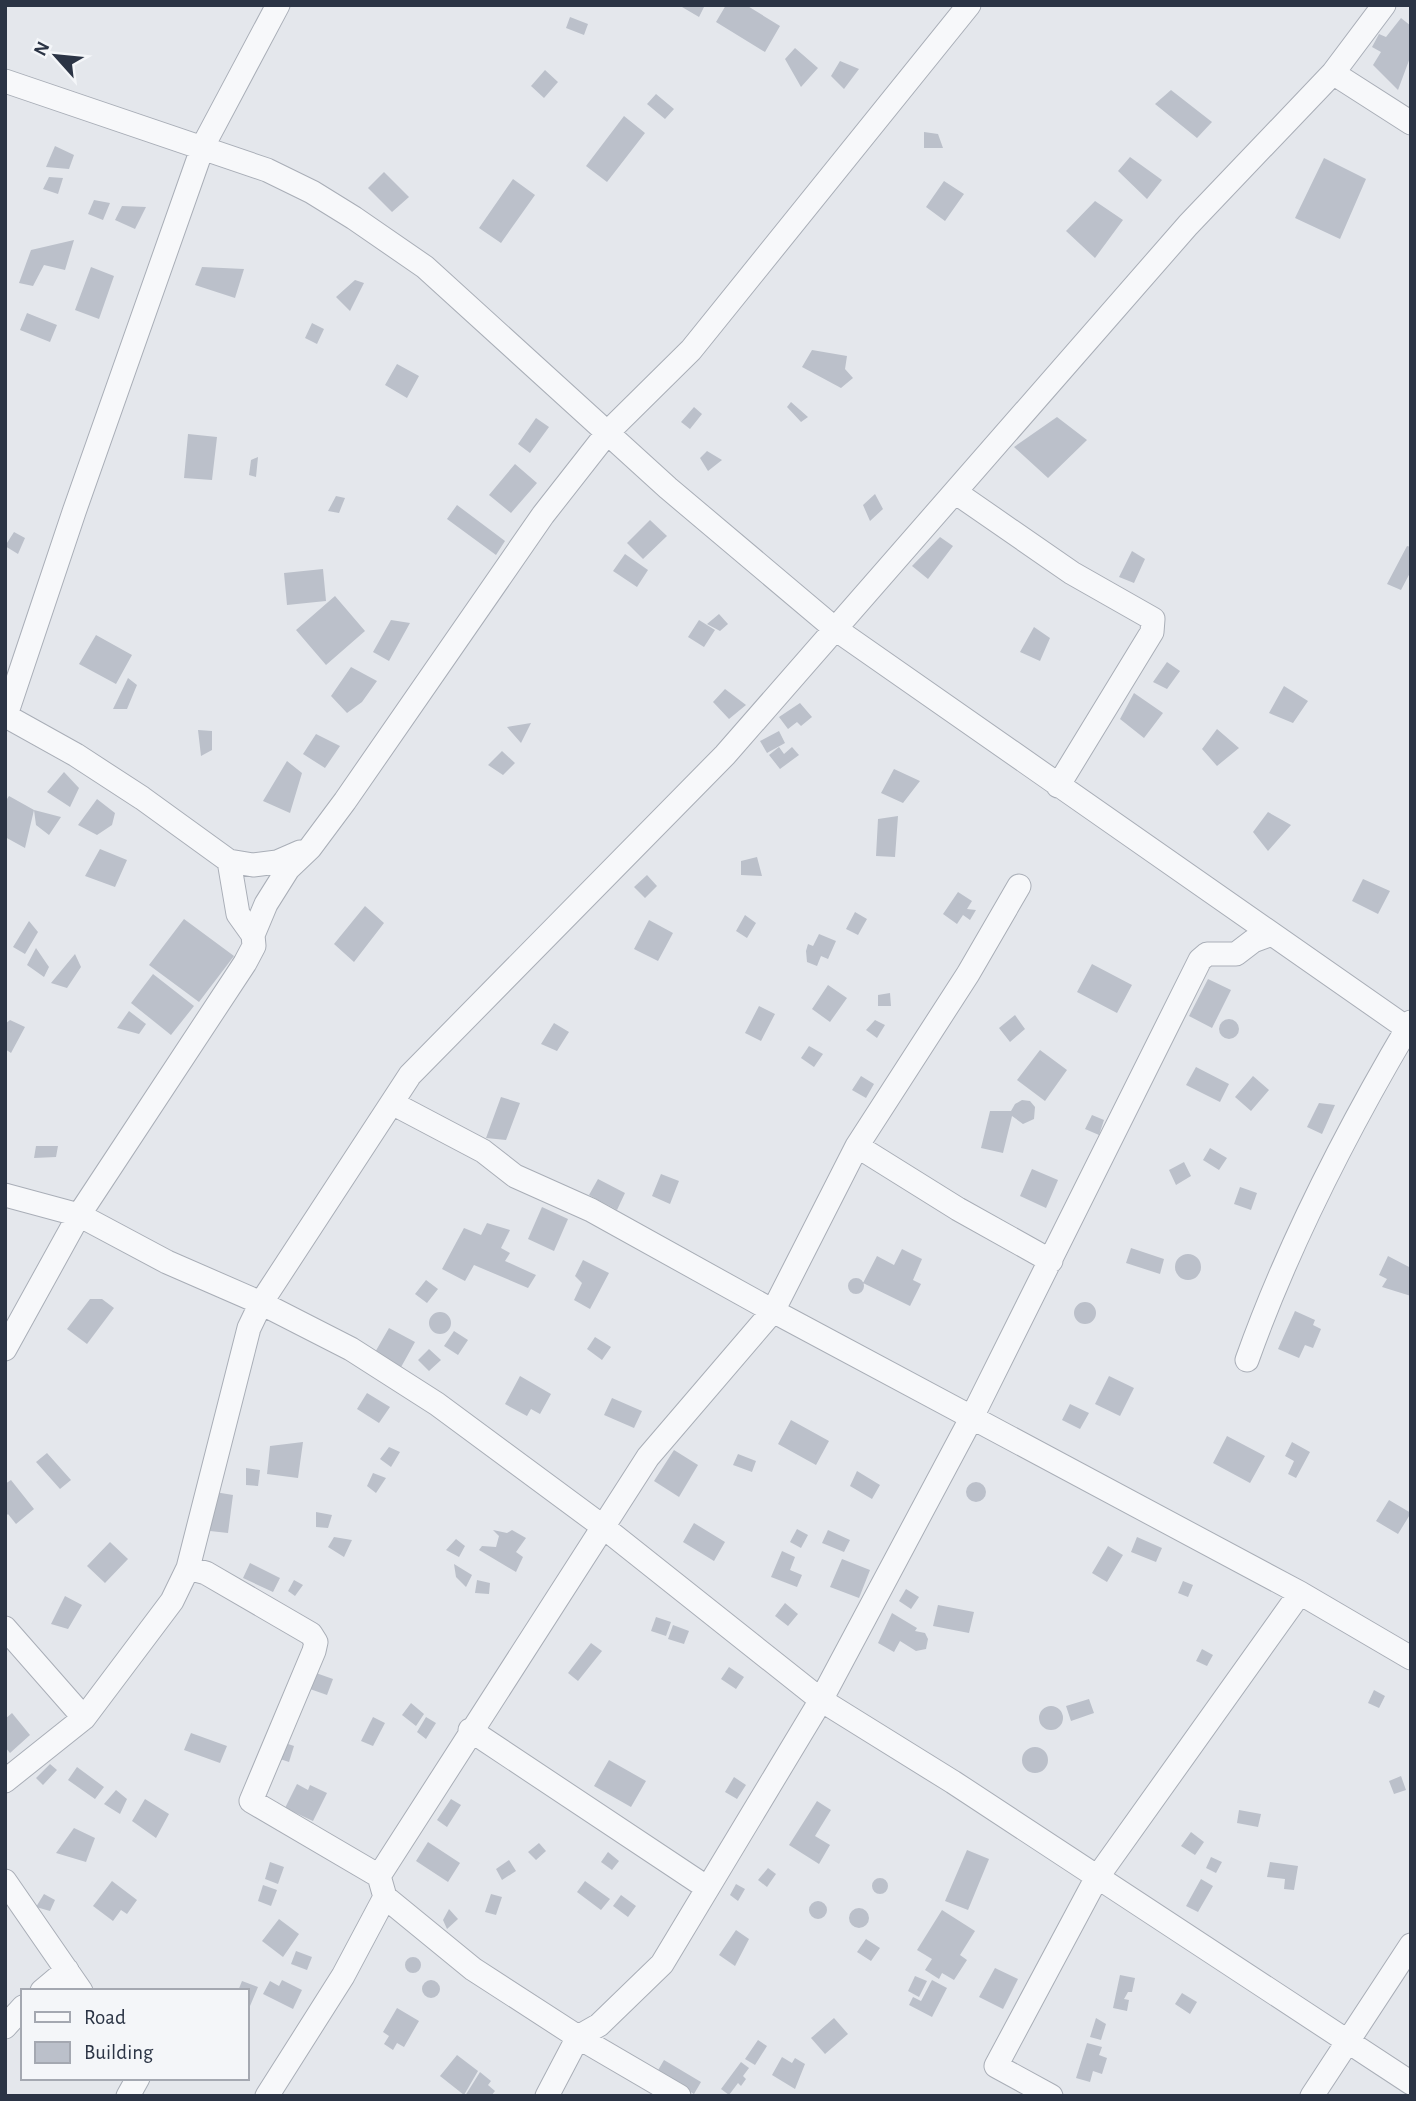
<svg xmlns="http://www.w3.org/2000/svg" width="1416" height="2101" font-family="'Alegreya Sans',sans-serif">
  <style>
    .building { fill: #bbc0ca }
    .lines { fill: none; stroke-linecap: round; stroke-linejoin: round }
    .street-casing { stroke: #a9aeb7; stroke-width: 25 }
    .street { stroke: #f7f8fa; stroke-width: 23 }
  </style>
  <rect width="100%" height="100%" fill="#e4e7ec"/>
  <path class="building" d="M683 5H705L699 17 682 7Z
    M726 5H746L780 26 765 52 716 22Z
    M570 17 588 24 584 35 566 28Z
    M1401 18 1411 26V55L1398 90 1373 65 1381 52 1372 47 1379 34 1386 37Z
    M795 48 818 68 801 87 785 59Z
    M840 61 859 69 844 89 831 76Z
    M545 70 558 82 544 98 531 86Z
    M1171 90 1212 122 1197 138 1155 104Z
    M656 94 674 109 665 119 647 104Z
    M624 116 645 133 607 182 586 166Z
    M924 132 938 134 943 148H924Z
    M55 146 74 155 69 169 46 167Z
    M1130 157 1162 180 1147 199 1118 171Z
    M1324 158 1366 179 1340 239 1295 218Z
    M384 172 409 197 392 212 368 188Z
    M49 177 63 178 58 194 43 189Z
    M513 179 535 195 501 243 479 228Z
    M944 181 964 194 945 221 926 207Z
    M94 200 110 203 103 220 88 214Z
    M1095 201 1123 220 1095 258 1066 231Z
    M122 206 146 207 135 229 115 220Z
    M74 240 65 270 44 265 33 286 19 283 31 250Z
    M91 267 114 276 99 319 75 310Z
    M202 267 244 269 235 298 195 285Z
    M355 280 364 283 350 311 336 297Z
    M27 313 57 325 50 342 20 330Z
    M312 323 324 329 317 344 305 338Z
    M812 350 847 356 845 369 853 378 841 388 802 367Z
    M397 364 419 376 407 398 385 385Z
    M791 402 808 417 801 422 787 407Z
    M694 407 702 414 690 429 681 422Z
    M1057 417 1087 440 1048 478 1014 447Z
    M536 418 549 427 530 453 518 444Z
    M188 434 217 437 212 480 184 478Z
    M707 451 722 460 708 471 700 458Z
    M258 457 256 477 249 475 251 460Z
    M515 464 537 483 511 513 489 495Z
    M875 494 883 509 870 521 863 505Z
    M336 496 345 498 339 513 328 511Z
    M457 505 505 541 496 555 447 519Z
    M650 520 667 536 643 559 627 543Z
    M14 532 25 538 18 554 5 546Z
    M940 537 953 546 928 579 912 566Z
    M1407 546 1411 547V571L1401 590 1387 584Z
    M1132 551 1145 559 1134 583 1119 577Z
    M625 554 648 570 637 587 613 571Z
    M323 569 326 601 287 605 284 573Z
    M335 596 365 631 326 665 296 630Z
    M719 614 728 624 720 631 707 624Z
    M391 620 410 623 389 661 373 652Z
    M699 620 715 630 704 647 688 637Z
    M1034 627 1050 638 1040 661 1020 652Z
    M96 635 132 655 116 684 79 664Z
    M1167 662 1180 671 1167 689 1153 682Z
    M351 667 377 681 362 702 347 713 331 696Z
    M128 678 137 685 127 709H113Z
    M1284 686 1308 701 1293 723 1269 713Z
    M725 689 746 705 729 719 713 702Z
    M1134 693 1163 713 1144 738 1120 719Z
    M800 703 812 717 801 726 797 722 788 729 779 717Z
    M531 723 521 743 507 727Z
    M1217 729 1239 748 1217 766 1202 749Z
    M198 730 212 731V750L201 756Z
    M779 731 785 743 767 753 760 741Z
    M316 734 340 746 325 768 303 754Z
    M779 747 784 754 792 747 799 755 780 769 769 755Z
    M502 751 515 763 503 775 488 765Z
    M287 761 302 773 290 813 263 801Z
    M894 769 920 781 903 803 881 793Z
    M64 772 79 788 70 807 47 792Z
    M9 796 34 810 25 848 5 837V802Z
    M97 799 115 813 112 825 97 835 78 825Z
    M34 810 61 817 49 835 36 825Z
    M1268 812 1291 825 1268 851 1253 832Z
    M898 816 895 857 876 856 878 819Z
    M100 849 127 860 115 887 85 876Z
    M757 857 762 876 741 875V861Z
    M647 875 657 886 645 898 634 887Z
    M1363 879 1390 891 1378 914 1352 901Z
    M958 892 972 901 967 909 976 910 970 920 963 915 957 924 943 914Z
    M365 906 384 923 354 962 334 944Z
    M855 912 867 919 858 935 846 929Z
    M745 915 756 923 747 938 736 931Z
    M184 919 234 956 199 1002 149 965Z
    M649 920 673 933 658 961 634 949Z
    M29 921 38 932 25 954 13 947Z
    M819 934 836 941 828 959 821 956 817 966 807 962 806 951 808 944 813 946Z
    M36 948 49 967 44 977 27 965Z
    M75 954 81 967 67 988 51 983Z
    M1092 964 1132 985 1117 1013 1077 992Z
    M153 974 194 1006 171 1035 131 1003Z
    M1208 979 1231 990 1212 1028 1189 1016Z
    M828 985 847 998 830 1022 812 1009Z
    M890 993 891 1006H878V995Z
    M759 1006 775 1014 761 1041 745 1033Z
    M129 1011 146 1024 139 1034 117 1028Z
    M1015 1015 1025 1029 1010 1042 999 1028Z
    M1219 1029a10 10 0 1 1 20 0a10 10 0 1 1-20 0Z
    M10 1020 25 1027 11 1053 5 1049V1024Z
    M875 1020 885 1025 877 1038 866 1030Z
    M554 1023 569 1032 557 1051 541 1044Z
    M809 1046 823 1054 814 1067 801 1058Z
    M1040 1050 1067 1070 1045 1101 1017 1080Z
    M1196 1067 1229 1084 1220 1102 1186 1085Z
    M861 1076 874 1084 866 1098 852 1090Z
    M1253 1076 1269 1090 1251 1111 1235 1097Z
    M501 1097 520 1103 506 1140 486 1138Z
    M1022 1100 1030 1101 1035 1107 1034 1119 1023 1124 1012 1116 1003 1153 981 1148 990 1111H1011L1015 1104Z
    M1319 1103 1335 1105 1322 1134 1307 1127Z
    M1092 1115 1104 1120 1099 1135 1085 1129Z
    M36 1146H58L56 1157 34 1158Z
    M1210 1148 1227 1158 1219 1170 1203 1160Z
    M1184 1162 1191 1176 1176 1185 1169 1170Z
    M1032 1169 1058 1180 1046 1208 1020 1196Z
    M661 1174 679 1181 670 1204 652 1196Z
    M598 1179 625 1193 617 1210 589 1195Z
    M1240 1187 1257 1193 1251 1210 1234 1204Z
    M542 1207 568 1219 554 1251 528 1239Z
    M487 1223 510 1230 501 1248 510 1253 505 1261 536 1275 528 1288 474 1265 465 1281 442 1269 464 1228 481 1235Z
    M1131 1248 1164 1259 1160 1274 1126 1263Z
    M902 1249 922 1259 913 1280 921 1284 910 1306 863 1283 877 1256 894 1265Z
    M1175 1267a13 13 0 1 1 26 0a13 13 0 1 1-26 0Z
    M1388 1256 1411 1268V1296L1382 1287 1387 1279 1379 1275Z
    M583 1260 609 1273 590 1309 574 1300 582 1283 575 1276Z
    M848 1286a8 8 0 1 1 16 0a8 8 0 1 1-16 0Z
    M426 1280 438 1289 427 1303 415 1294Z
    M90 1299H102L114 1308 87 1344 67 1329Z
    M1074 1313a11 11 0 1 1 22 0a11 11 0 1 1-22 0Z
    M1295 1311 1315 1320 1313 1325 1321 1329 1313 1348 1305 1345 1299 1358 1278 1349Z
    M429 1323a11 11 0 1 1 22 0a11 11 0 1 1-22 0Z
    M389 1328 415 1342 400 1369 374 1354Z
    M454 1331 468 1340 458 1355 444 1346Z
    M595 1337 611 1347 602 1360 587 1349Z
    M429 1349 441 1360 429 1371 418 1360Z
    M520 1376 551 1394 540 1414 531 1409 527 1416 505 1404Z
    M1109 1376 1134 1388 1120 1416 1095 1404Z
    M367 1393 390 1407 379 1423 357 1409Z
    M612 1398 642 1411 634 1428 604 1415Z
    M1070 1404 1089 1413 1080 1429 1062 1420Z
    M791 1420 829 1441 816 1465 778 1444Z
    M1227 1436 1265 1456 1250 1483 1213 1463Z
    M303 1442 298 1478 267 1474 270 1446Z
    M1292 1442 1310 1452 1296 1478 1288 1474 1294 1461 1285 1456Z
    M389 1447 400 1452 391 1467 380 1459Z
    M674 1450 698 1465 679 1497 654 1481Z
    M47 1453 71 1480 60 1489 36 1462Z
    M738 1454 756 1461 752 1472 733 1465Z
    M246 1468 260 1470 258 1486 246 1485Z
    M857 1471 880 1485 872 1499 850 1486Z
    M373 1473 386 1478 376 1493 367 1486Z
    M11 1480 34 1509 16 1524 8 1514 5 1517V1484Z
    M966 1492a10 10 0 1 1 20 0a10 10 0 1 1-20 0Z
    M215 1492 233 1495 228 1533 210 1531Z
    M1389 1500 1411 1513 1398 1534 1376 1521Z
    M316 1512 332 1515 328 1528 316 1527Z
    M694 1523 725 1542 714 1561 683 1542Z
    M797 1529 808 1535 801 1548 790 1542Z
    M493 1530 507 1533 512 1530 526 1538 516 1552 523 1557 516 1572 479 1550 482 1546 496 1547 499 1536Z
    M828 1530 850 1540 844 1552 822 1543Z
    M334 1537 352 1540 344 1557 328 1547Z
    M1137 1537 1162 1548 1156 1562 1131 1552Z
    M456 1539 465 1546 459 1557 446 1550Z
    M110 1542 128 1559 105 1583 87 1566Z
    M1108 1546 1123 1555 1107 1582 1092 1573Z
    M782 1551 795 1557 790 1570 802 1575 797 1587 771 1577Z
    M842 1559 870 1570 859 1598 830 1587Z
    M250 1563 280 1578 273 1592 243 1578Z
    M454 1564 472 1575 466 1587 456 1577Z
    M294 1580 303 1585 295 1596 288 1591Z
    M477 1580 490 1583 489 1594 475 1593Z
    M1183 1581 1193 1585 1188 1597 1178 1593Z
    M906 1589 919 1597 911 1609 899 1601Z
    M65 1596 82 1605 68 1629 51 1624Z
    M785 1603 798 1614 788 1626 775 1616Z
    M938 1605 974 1612 969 1633 933 1626Z
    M892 1613 917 1628 915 1631 925 1633 928 1639 926 1649 916 1651 900 1641 894 1652 878 1643Z
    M656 1617 671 1622 666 1636 651 1631Z
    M673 1625 689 1631 684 1644 668 1639Z
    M591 1643 602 1651 578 1681 568 1673Z
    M1202 1649 1213 1655 1207 1666 1196 1661Z
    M729 1667 744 1677 736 1689 721 1679Z
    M316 1673 333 1679 327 1695 310 1689Z
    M1374 1690 1385 1696 1379 1708 1368 1703Z
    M1089 1699 1094 1713 1071 1721 1066 1706Z
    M411 1703 424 1714 416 1726 402 1715Z
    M1039 1718a12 12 0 1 1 24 0a12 12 0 1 1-24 0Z
    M12 1713 30 1735 10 1753 5 1747V1719Z
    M373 1717 385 1723 373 1746 361 1741Z
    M426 1717 436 1723 426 1739 417 1732Z
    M191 1733 227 1746 220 1763 184 1750Z
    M282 1742 294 1746 289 1762 277 1758Z
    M1022 1760a13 13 0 1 1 26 0a13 13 0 1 1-26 0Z
    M609 1760 646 1781 631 1807 594 1786Z
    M50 1764 57 1770 43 1785 36 1778Z
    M77 1767 104 1787 95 1799 68 1780Z
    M1401 1776 1406 1790 1394 1794 1389 1781Z
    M734 1777 746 1785 737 1799 725 1792Z
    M297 1784 308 1790 310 1785 327 1793 313 1821 285 1808Z
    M116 1790 127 1799 120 1814 104 1804Z
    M145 1799 169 1814 156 1838 132 1821Z
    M451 1799 461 1805 447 1827 437 1820Z
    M817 1801 831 1810 815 1836 830 1845 819 1864 789 1845Z
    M1239 1810 1261 1814 1258 1827 1237 1823Z
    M74 1828 95 1838 86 1862 56 1853Z
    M1191 1832 1204 1842 1195 1855 1181 1846Z
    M428 1842 460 1863 448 1882 416 1861Z
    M539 1843 546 1851 536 1860 528 1852Z
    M967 1850 989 1859 968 1910 945 1901Z
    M608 1852 619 1861 612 1870 601 1862Z
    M1211 1857 1222 1862 1216 1873 1206 1868Z
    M509 1860 516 1871 502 1880 496 1869Z
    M270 1862 284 1867 278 1884 265 1879Z
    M1270 1862 1298 1866 1294 1890 1284 1889 1285 1879 1267 1877Z
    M768 1868 776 1874 767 1887 758 1880Z
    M872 1886a8 8 0 1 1 16 0a8 8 0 1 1-16 0Z
    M1201 1879 1213 1886 1198 1912 1186 1906Z
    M112 1881 137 1900 127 1914 121 1910 113 1921 93 1906Z
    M585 1881 610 1899 601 1910 577 1892Z
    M736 1884 745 1889 738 1901 730 1895Z
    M263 1885 277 1890 271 1906 258 1901Z
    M44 1894 55 1900 50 1911 36 1907Z
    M491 1894 502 1897 496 1915 485 1912Z
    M621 1895 636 1906 628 1917 613 1906Z
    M809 1910a9 9 0 1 1 18 0a9 9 0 1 1-18 0Z
    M849 1918a10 10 0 1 1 20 0a10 10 0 1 1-20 0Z
    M449 1909 458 1919 447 1929 443 1920Z
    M942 1910 975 1931 960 1955 967 1960 954 1980 942 1973 939 1979 925 1970 932 1959 917 1950Z
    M279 1919 299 1934 283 1957 262 1941Z
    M736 1930 749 1939 735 1966 719 1955Z
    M866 1939 880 1948 871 1961 857 1952Z
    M296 1951 312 1957 307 1970 291 1964Z
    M405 1965a8 8 0 1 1 16 0a8 8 0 1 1-16 0Z
    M995 1968 1018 1979 1003 2009 979 1997Z
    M1120 1975 1135 1978 1132 1992H1128L1124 1999 1129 2000 1127 2011 1113 2008Z
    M915 1976 927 1981 919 1997 908 1991Z
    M282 1980 302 1990 293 2009 263 1994 270 1981 279 1986Z
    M932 1980 947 1988 932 2017 909 2005 913 1997 921 2001Z
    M422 1989a9 9 0 1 1 18 0a9 9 0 1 1-18 0Z
    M242 1981 258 1987 250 2006 247 2005V1991H238Z
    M1182 1993 1197 2002 1190 2014 1175 2004Z
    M397 2008 419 2021 404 2047 397 2043 393 2050 384 2044 389 2036 383 2032Z
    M834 2018 848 2034 825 2054 811 2038Z
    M1096 2018 1106 2024 1101 2040 1090 2037Z
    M758 2040 767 2046 755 2065 745 2059Z
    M1087 2043 1102 2047 1099 2055 1107 2058 1102 2074 1093 2071 1090 2082 1076 2078Z
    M457 2055 478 2071 464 2095 440 2076Z
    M782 2057 792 2063 795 2058 805 2064 795 2089 772 2075Z
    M664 2060 701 2082 694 2094 657 2072Z
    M741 2062 749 2068 743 2076 746 2079 741 2086 738 2083 729 2095 721 2089Z
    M480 2072 491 2081 488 2085 495 2091 491 2096H465Z"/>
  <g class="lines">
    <defs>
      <path id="street" d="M1333 73 1411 123
        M5 81 267 170 312 192 354 218 425 267 668 488 834 628 1411 1031
        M955 492 1072 573 1153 619 1152 632 1058 786
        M6 716 76 755 142 798 229 861 253 865 277 862 300 852
        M5 718 74 512 203 146 278 5
        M229 861 238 914 253 935
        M392 1103 483 1151 515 1176 591 1210 773 1311 1300 1593 1411 1658
        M857 1146 958 1209 1051 1261
        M5 1195 79 1215 167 1262 261 1303 351 1349 437 1404 602 1526 821 1700 953 1782 1411 2083
        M5 1349 79 1215 245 963 254 946 253 935 266 904 288 869 310 848 345 801 543 515 608 432 691 350 969 5
        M1247 1360C1289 1242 1347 1130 1411 1022
        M188 1568 206 1573 311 1634 316 1642 314 1651 251 1801 379 1876
        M5 1628 84 1718
        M470 1730 706 1887
        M5 1781 84 1718 172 1601 188 1568 249 1328 261 1303 410 1075 725 755 1188 225 1333 73 1384 5
        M5 1881 81 1991
        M385 1897 473 1969 578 2037 679 2096
        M42 1991 67 1970
        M5 2027 23 2007
        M128 2096 138 2078
        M267 2096 343 1976 385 1897 379 1876 648 1457 773 1311 857 1146 968 974 1019 886
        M547 2096 578 2037 599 2025 662 1964 821 1700 972 1417 1200 960 1207 954H1236L1253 941 1272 934
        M1051 2096 996 2066 1096 1879 1300 1593
        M1312 2096 1411 1945"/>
    </defs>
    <use href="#street" class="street-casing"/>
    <use href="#street" class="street"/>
  </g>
  <rect width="1416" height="2101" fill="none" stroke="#2b3445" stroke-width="14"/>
  <rect x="21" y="1989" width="228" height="91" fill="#f4f6f9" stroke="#a4a8b1" stroke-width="2"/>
  <rect x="35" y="2012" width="35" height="10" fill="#f7f8fa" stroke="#a4a8b1" stroke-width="2"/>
  <text x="84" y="2024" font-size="21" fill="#2b3445">Road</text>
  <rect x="35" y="2042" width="35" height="21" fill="#bbc0ca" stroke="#a4a8b1" stroke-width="2"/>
  <text x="84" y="2059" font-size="21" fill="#2b3445">Building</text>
  <g transform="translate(56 56) rotate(297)" stroke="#f4f6f9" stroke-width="5" paint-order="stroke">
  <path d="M0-5L12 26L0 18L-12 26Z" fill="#2b3445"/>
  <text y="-10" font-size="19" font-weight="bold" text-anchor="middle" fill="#2b3445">N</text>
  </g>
</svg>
